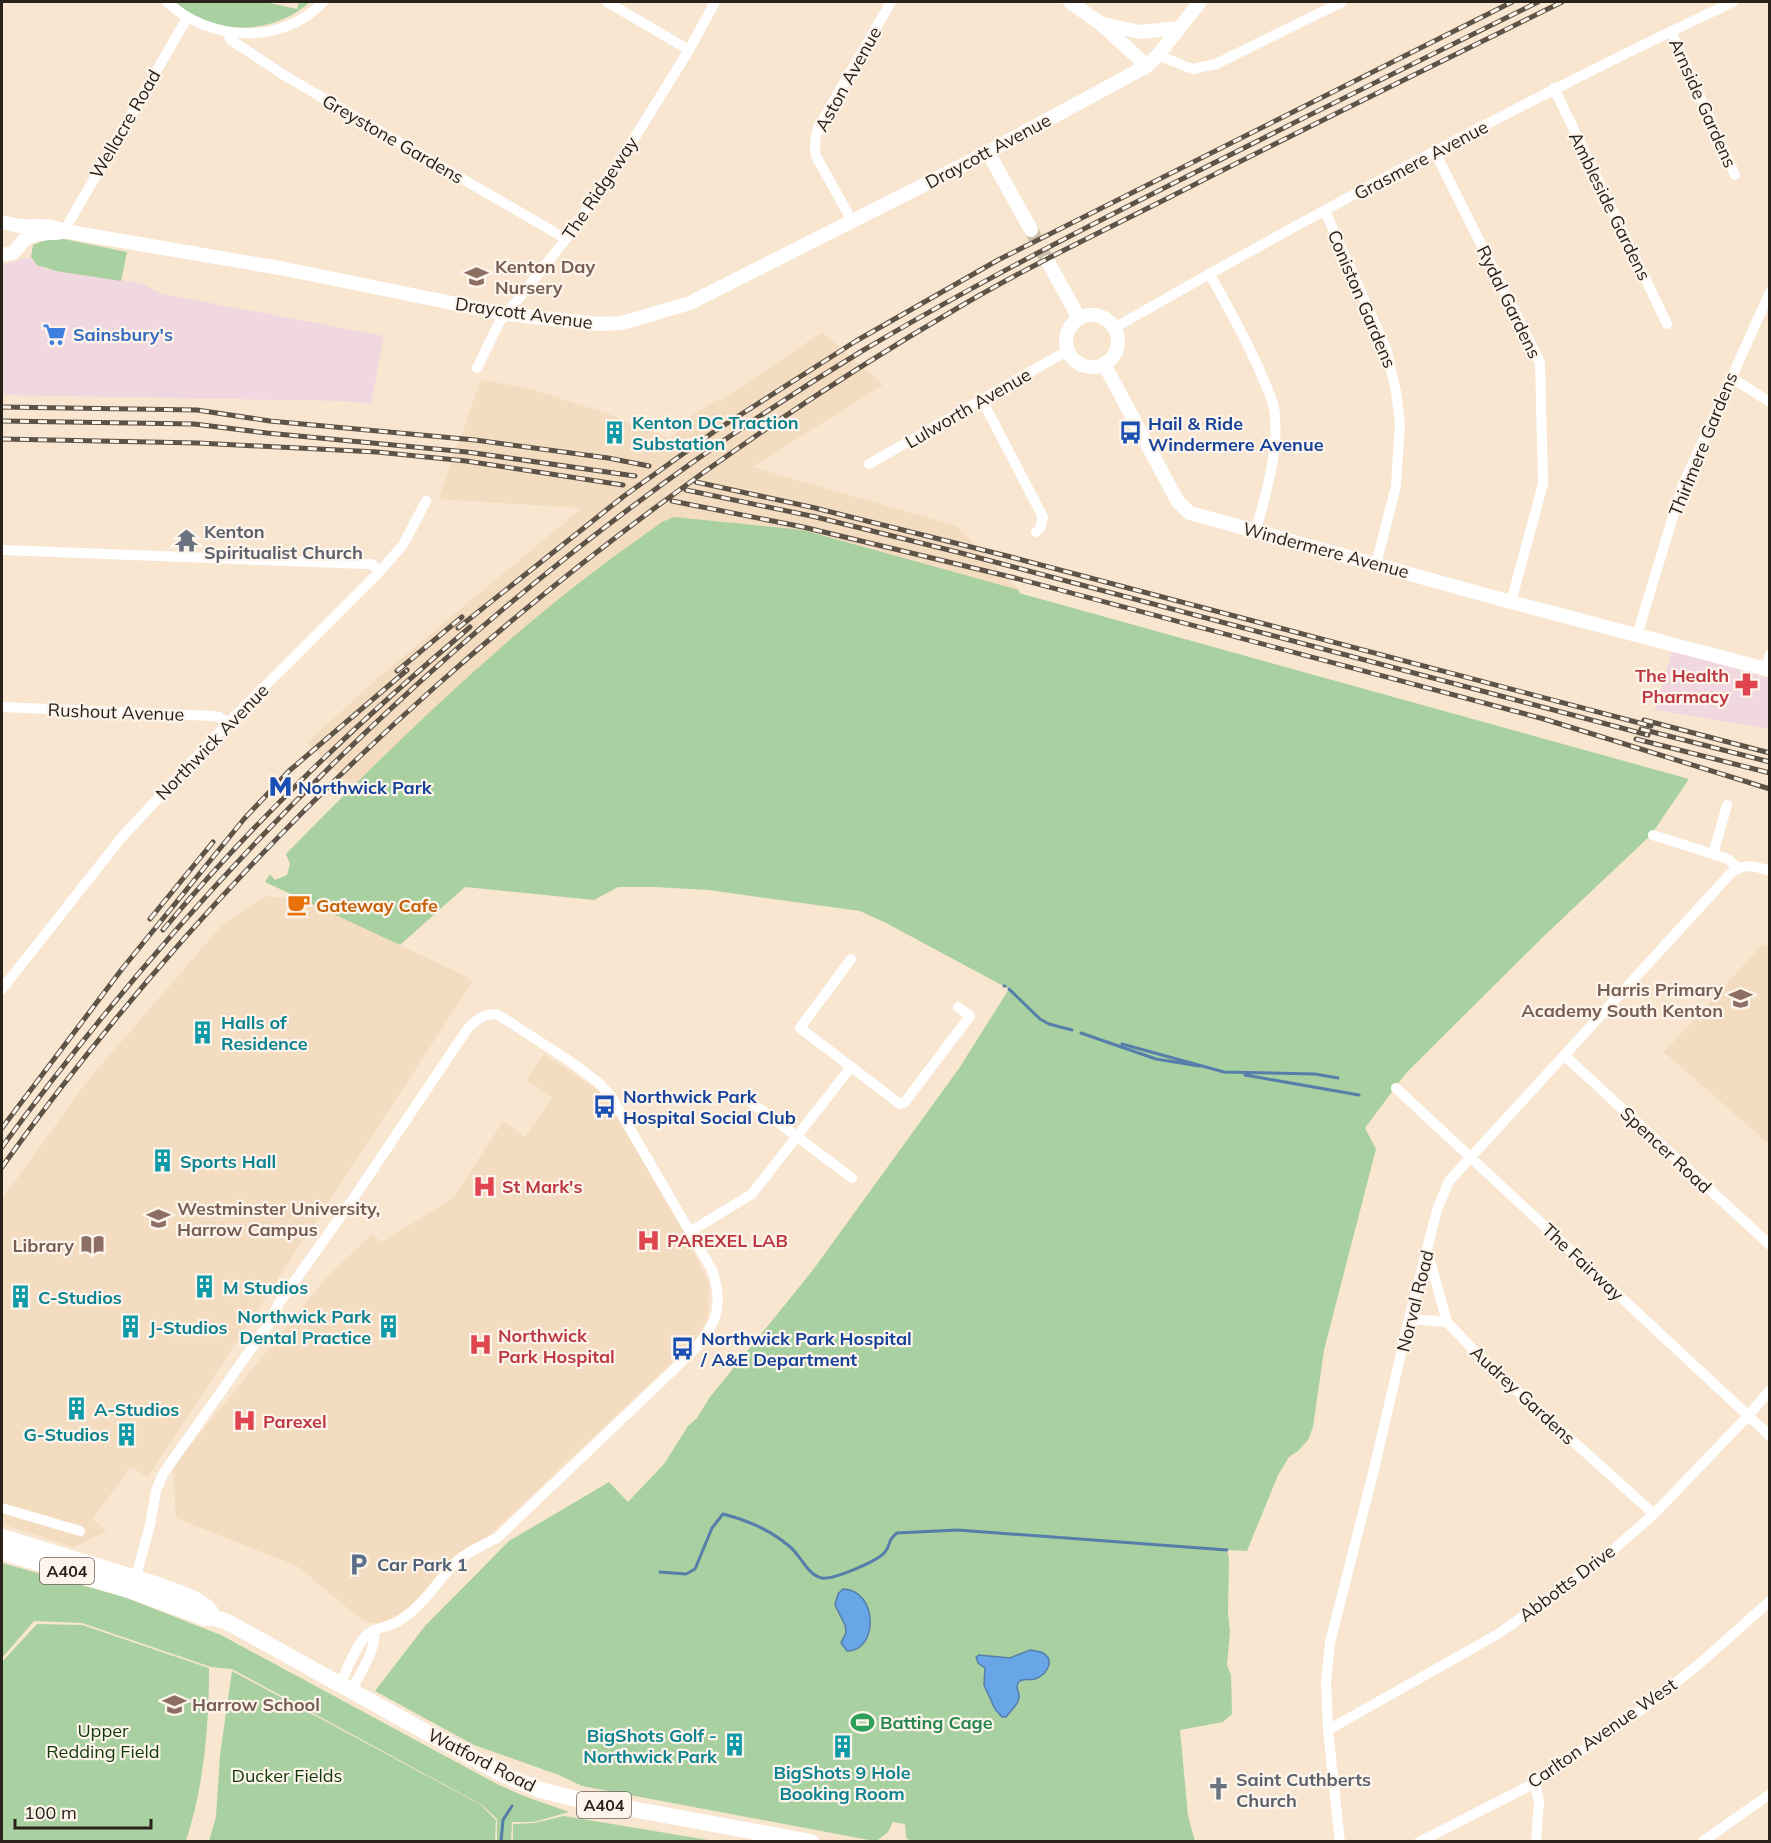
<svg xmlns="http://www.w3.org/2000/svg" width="1771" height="1843" font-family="Mulish,sans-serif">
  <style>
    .commercial { fill: #f1d7df }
    .built { fill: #f4dcc0 }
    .green { fill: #a9d0a0 }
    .water { fill: #68a6e7; stroke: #557eaa; stroke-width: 1.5 }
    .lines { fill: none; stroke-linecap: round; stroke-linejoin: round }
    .stream { stroke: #557eaa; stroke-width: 3 }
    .secondary-tunnel { stroke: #cfbfac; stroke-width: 14; stroke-dasharray: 14 7; stroke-linecap: butt }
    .street { stroke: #fff; stroke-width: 10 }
    .secondary { stroke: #fff; stroke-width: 14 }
    .primary { stroke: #fff; stroke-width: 16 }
    .rail-casing { stroke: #5d5347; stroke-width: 5 }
    .rail { stroke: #fdf5ec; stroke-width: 3; stroke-dasharray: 9; stroke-linecap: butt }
    .labels { text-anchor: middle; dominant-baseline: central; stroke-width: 4.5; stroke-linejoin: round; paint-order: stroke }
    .shield { fill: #fdf5ec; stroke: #696159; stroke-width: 1.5 }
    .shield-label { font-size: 16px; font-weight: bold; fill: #29221a }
    .street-label { font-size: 18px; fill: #29221a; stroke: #fdf5ec }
    .education-label { font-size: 18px; font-weight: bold; fill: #785e54; stroke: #fdf5ec; text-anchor: start }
    .shop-label { font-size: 18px; font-weight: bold; fill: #366cbe; stroke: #fdf5ec; text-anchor: start }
    .culture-label { font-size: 18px; font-weight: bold; fill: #0d838f; stroke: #fdf5ec; text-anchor: start }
    .transit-label { font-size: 18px; font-weight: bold; fill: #164399; stroke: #fdf5ec; text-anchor: start }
    .worship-label { font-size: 18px; font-weight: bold; fill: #5b616d; stroke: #fdf5ec; text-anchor: start }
    .health-label { font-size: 18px; font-weight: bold; fill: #be3a42; stroke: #fdf5ec; text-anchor: start }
    .food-label { font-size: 18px; font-weight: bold; fill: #c56008; stroke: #fdf5ec; text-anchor: start }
    .service-label { font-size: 18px; font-weight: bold; fill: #4e5e75; stroke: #fdf5ec; text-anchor: start }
    .leisure-label { font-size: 18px; font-weight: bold; fill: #27864d; stroke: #fdf5ec; text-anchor: start }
    .park-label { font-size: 18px; fill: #113806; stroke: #fdf5ec }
  </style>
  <rect width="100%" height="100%" fill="#f9e6d0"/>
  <path class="commercial" d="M31 257 33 261 45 269 140 283 163 294 384 336 371 404 345 401 2 395V265Z
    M1672 651 1769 678V729L1655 710Z"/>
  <path class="built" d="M822 332 883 385 752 467 957 526 1019 590 803 530 674 517 662 522 591 573 462 683 352 787 307 743 378 678 582 508 438 499 481 380 532 389 608 414 669 438 682 429 681 423 719 398 721 401Z
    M265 896 309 902 467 977 472 983 148 1477 130 1467 93 1519 107 1531 73 1547 2 1524V1199L89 1079 222 925Z
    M1762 945 1770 947 1769 1144 1664 1052Z
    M544 1054 605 1095 682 1226 709 1284 708 1317 699 1336 681 1354 420 1601 381 1624 363 1621 297 1566 176 1518 173 1467 326 1278 372 1234 382 1242 453 1198 503 1121 525 1137 552 1097 526 1080Z"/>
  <path class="green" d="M175 2H265L297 9 299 2H310C279 30 231 36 193 16 187 12 181 6 175 2Z
    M59 238 127 252 121 281 56 271 37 265 31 257 33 245 46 240Z
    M674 517 803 530 1019 590V593L1689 779 1651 835 1545 935 1406 1073 1365 1128 1376 1149 1324 1350 1313 1427 1308 1440 1298 1451 1289 1457 1278 1475 1247 1551 1227 1550 1229 1558 1228 1614 1230 1631 1227 1665 1231 1675 1232 1714 1223 1722 1180 1730 1188 1816 1195 1841H910L906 1837 905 1824 893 1822 888 1832 878 1840H869L582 1786 559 1775 474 1745 375 1691 425 1626 509 1541 609 1482 628 1502 664 1464 688 1426 697 1418 710 1397 813 1270 960 1067 1009 989 886 923 860 911 708 890 654 887H618L594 900 465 887 400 945 265 882 270 874 275 880 287 875 290 864 286 854C383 755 482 657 592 573 615 555 639 539 662 522Z
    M2 1563 124 1597 221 1635 497 1784 524 1796 569 1812 534 1822H512L511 1841H497V1819L482 1805 232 1669 211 1667 82 1623 34 1621 2 1658Z
    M37 1624 82 1625 209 1668C209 1726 204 1786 186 1841H2V1662Z
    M232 1671 481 1805 496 1820 495 1841H209L216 1817 220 1755Z
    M564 1816 714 1841H513V1824L534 1823Z"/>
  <path class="water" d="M843 1589C879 1590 878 1652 847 1651L841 1643 846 1633 845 1625 835 1605 838 1594Z
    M1030 1650C1034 1651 1039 1651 1043 1653 1056 1661 1046 1675 1035 1679 1029 1681 1022 1677 1018 1683 1015 1689 1020 1692 1019 1697 1019 1705 1010 1711 1006 1717H1002L995 1709 984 1685 985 1668 978 1663 976 1657 979 1655 1010 1658Z"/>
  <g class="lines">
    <path class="stream" d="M1004 986H1005
      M1009 989 1040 1019 1049 1024 1072 1030
      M1081 1033 1156 1059 1199 1066
      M1122 1044 1224 1072 1315 1074 1338 1078
      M1245 1075 1359 1095
      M660 1572 686 1574 695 1569 712 1528 723 1514C747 1520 770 1530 789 1546 801 1555 807 1575 822 1578 833 1580 878 1561 885 1552 891 1545 887 1540 897 1533L957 1530 1227 1550
      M501 1842 503 1820 512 1806"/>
    <path class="secondary-tunnel" d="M1031 230 1048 262"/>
    <path class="street" d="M167 2C209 41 282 46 323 2
      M607 2 689 50
      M1671 31 1735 175
      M227 32 231 40 287 77 566 239
      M1158 55 1192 69 1216 64 1342 2
      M1554 88 1667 324
      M1435 152 1540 362 1543 484 1511 602
      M1325 211 1387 351 1396 392 1400 424 1396 486 1376 564
      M852 221 816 156C814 146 815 138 818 128L891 2
      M64 231 187 18
      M1209 273C1229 309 1249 344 1264 381 1269 392 1275 405 1275 416 1278 455 1266 493 1256 530
      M1114 328C1317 212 1522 101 1733 2
      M477 368 499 323 566 239 632 142 689 50 715 2
      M1730 377 1770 402
      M982 400 1043 517 1040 528 1036 532
      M869 464 1067 351
      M2 550 366 564H371L380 571
      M1637 635 1682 487 1770 292
      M1766 669 1770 654
      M2 707 214 716 219 717 228 723
      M1653 835 1728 859 1738 868
      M1713 854 1727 805
      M851 959 800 1028 900 1104 905 1102 970 1016 958 1007
      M2 989 122 837 228 723 380 571 403 545 426 501
      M1564 1055 1770 1245
      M1396 1088 1770 1436
      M752 1103 852 1178
      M691 1231 752 1194 851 1067
      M1426 1255 1430 1261 1447 1322 1484 1361 1654 1514
      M1409 1319 1447 1322
      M2 1508 80 1531
      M134 1584 150 1525 156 1491 163 1474 270 1322 279 1303 351 1202 468 1028C477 1019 484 1014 497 1014L568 1060 599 1083 611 1096 712 1270C726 1309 714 1329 687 1357L497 1538C483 1545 465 1553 454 1564 436 1583 422 1607 399 1621 388 1628 372 1627 363 1639 353 1652 347 1670 340 1684
      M351 1691C360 1673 377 1650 374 1630
      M1328 1730 1498 1634 1598 1563 1654 1514 1748 1416 1770 1390
      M1535 1783 1539 1802 1536 1842
      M1340 1842 1328 1730 1326 1681 1330 1643 1375 1465 1409 1319 1437 1210 1449 1181 1732 872C1745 863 1755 866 1770 871
      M1419 1842 1535 1783 1642 1709 1698 1665 1770 1601
      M1702 1842 1770 1794"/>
    <path class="secondary" d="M1070 2 1101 24 1147 66
      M1103 24 1140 32 1179 28
      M988 152 1031 230
      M2 223C9 222 14 226 21 226 38 227 47 223 64 231L285 269 506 314 598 324 622 323 690 303 973 160 1147 66 1158 55 1200 2
      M2 254C16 256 16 248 24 240 33 232 51 234 62 232
      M1048 262 1079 318
      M1066 341a26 26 0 1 1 52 0a26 26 0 1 1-52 0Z
      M1104 364 1178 502 1190 513 1511 602 1770 670"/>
    <path class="primary" d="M2 1537 158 1585C174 1591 207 1600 213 1616
      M2 1552 132 1591 205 1618C219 1616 232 1625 244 1631L500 1773 537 1789 572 1798 811 1842"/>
    <defs>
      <path id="rail" d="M2 407 197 410 270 421 475 440 608 458 649 466
        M2 421 194 424 267 433 467 452 635 476
        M2 439 198 443 377 452 466 461 623 485
        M696 482 815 508 1011 557 1651 726
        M686 490 816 517 961 553 1648 735
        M672 501 803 527 1015 578 1544 719 1770 789
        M458 628 624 496 715 431 856 341 998 260 1512 2
        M397 671 462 617
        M1644 720 1770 753
        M1641 729 1770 762
        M1636 739 1770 773
        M150 919 213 842
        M163 930C255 819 360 720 470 627
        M2 1128 122 969 244 819 289 771 407 670
        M2 1147C234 830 526 555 862 351 966 289 1072 234 1180 180 1299 120 1418 61 1538 2
        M2 1167C255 814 586 525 961 306 1029 266 1101 232 1172 196 1301 130 1432 66 1562 2"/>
    </defs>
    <use href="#rail" class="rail-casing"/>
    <use href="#rail" class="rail"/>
  </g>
  <defs>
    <symbol id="school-bare" viewBox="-9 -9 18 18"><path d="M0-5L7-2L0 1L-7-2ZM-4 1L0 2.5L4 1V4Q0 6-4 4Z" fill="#8d6e63" stroke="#fdf5ec" stroke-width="2.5" paint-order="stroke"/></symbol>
    <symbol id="supermarket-bare" viewBox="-9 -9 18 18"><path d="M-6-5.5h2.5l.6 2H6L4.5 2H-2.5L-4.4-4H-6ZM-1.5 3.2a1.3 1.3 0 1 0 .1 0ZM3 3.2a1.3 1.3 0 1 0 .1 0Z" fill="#3f7fe0" stroke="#fdf5ec" stroke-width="2.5" paint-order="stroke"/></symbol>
    <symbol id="building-bare" viewBox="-9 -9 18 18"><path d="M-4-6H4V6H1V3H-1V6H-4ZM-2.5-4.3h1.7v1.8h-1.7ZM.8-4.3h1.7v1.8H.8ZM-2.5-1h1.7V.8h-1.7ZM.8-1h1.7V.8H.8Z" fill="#0f9aa8" stroke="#fdf5ec" stroke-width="2.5" paint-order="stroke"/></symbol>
    <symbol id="bus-bare" viewBox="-9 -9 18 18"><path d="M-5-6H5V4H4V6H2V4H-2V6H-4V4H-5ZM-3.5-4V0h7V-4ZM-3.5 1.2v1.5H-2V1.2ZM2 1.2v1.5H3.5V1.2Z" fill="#1a4fb4" stroke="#fdf5ec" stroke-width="2.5" paint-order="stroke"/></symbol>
    <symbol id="temple-bare" viewBox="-9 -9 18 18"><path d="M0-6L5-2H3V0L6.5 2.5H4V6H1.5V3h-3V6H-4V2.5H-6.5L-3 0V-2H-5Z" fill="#6b7280" stroke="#fdf5ec" stroke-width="2.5" paint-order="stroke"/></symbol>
    <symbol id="pharmacy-bare" viewBox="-9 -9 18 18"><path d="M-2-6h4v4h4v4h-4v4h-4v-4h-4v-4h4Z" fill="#e0444e" stroke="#fdf5ec" stroke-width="2.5" paint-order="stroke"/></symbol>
    <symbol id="metro-bare" viewBox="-9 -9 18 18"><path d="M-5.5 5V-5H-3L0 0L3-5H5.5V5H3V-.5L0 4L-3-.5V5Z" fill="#1a4fb4" stroke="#fdf5ec" stroke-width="2.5" paint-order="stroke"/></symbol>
    <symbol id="cafe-bare" viewBox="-9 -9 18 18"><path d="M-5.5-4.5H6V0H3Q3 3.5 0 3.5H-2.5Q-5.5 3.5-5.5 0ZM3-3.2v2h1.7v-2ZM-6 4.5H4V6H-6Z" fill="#e8710a" stroke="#fdf5ec" stroke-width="2.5" paint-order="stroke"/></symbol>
    <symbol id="hospital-bare" viewBox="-9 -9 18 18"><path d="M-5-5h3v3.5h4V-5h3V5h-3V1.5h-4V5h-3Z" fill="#e0444e" stroke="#fdf5ec" stroke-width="2.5" paint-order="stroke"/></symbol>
    <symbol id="university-bare" viewBox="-9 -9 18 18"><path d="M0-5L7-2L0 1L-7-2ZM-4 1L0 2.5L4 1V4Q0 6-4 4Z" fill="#8d6e63" stroke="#fdf5ec" stroke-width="2.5" paint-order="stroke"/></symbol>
    <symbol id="library-bare" viewBox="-9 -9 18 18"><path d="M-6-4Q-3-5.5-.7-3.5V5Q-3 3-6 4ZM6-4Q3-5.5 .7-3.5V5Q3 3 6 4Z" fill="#8d6e63" stroke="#fdf5ec" stroke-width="2.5" paint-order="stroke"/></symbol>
    <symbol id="parking-bare" viewBox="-9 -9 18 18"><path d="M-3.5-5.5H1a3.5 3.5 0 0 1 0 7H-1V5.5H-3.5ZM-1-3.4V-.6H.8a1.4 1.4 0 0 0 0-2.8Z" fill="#5c6f8a" stroke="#fdf5ec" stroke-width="2.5" paint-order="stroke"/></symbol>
    <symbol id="stadium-bare" viewBox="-9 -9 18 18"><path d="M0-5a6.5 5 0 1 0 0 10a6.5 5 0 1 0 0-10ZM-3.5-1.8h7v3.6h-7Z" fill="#2e9e5b" stroke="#fdf5ec" stroke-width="2.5" paint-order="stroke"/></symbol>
    <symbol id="church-bare" viewBox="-9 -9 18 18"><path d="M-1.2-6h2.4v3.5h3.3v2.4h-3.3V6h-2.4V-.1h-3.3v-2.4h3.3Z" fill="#6b7280" stroke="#fdf5ec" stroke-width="2.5" paint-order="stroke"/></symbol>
  </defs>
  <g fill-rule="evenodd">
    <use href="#school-bare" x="460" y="260" width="33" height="33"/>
    <use href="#supermarket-bare" x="38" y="318" width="33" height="33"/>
    <use href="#building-bare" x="598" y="416" width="33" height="33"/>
    <use href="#bus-bare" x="1114" y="416" width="33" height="33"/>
    <use href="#temple-bare" x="170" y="524" width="33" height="33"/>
    <use href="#pharmacy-bare" x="1730" y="668" width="33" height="33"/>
    <use href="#metro-bare" x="264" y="770" width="33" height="33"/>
    <use href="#cafe-bare" x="282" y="888" width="33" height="33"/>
    <use href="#school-bare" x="1724" y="982" width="33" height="33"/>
    <use href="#building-bare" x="186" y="1016" width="33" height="33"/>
    <use href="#bus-bare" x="588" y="1090" width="33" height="33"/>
    <use href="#building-bare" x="146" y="1144" width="33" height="33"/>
    <use href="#hospital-bare" x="468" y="1170" width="33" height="33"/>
    <use href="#university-bare" x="142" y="1202" width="33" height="33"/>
    <use href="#hospital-bare" x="632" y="1224" width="33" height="33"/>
    <use href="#library-bare" x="76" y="1228" width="33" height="33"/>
    <use href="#building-bare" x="188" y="1270" width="33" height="33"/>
    <use href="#building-bare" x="4" y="1280" width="33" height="33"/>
    <use href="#building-bare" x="372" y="1310" width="33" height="33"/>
    <use href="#building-bare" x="114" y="1310" width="33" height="33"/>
    <use href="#hospital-bare" x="464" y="1328" width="33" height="33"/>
    <use href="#bus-bare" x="666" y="1332" width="33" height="33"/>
    <use href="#building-bare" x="60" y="1392" width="33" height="33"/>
    <use href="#hospital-bare" x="228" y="1404" width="33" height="33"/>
    <use href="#building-bare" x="110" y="1418" width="33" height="33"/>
    <use href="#parking-bare" x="342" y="1548" width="33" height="33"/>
    <use href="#school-bare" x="158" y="1688" width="33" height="33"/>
    <use href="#stadium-bare" x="846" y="1706" width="33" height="33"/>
    <use href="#building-bare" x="718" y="1728" width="33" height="33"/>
    <use href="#building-bare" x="826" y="1730" width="33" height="33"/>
    <use href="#church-bare" x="1202" y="1772" width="33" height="33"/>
  </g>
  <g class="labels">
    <g class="shield">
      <rect x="40" y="1558" width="54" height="26" rx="4.5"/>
      <rect x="577" y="1792" width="54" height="26" rx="4.5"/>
    </g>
    <g class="shield-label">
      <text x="67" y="1571">A404</text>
      <text x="604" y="1805">A404</text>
    </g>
    <g class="street-label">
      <text transform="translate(848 79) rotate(-61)">Aston Avenue</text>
      <text transform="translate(1703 103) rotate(66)">Arnside Gardens</text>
      <text transform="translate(125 124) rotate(-60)">Wellacre Road</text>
      <text transform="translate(393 139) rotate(30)">Greystone Gardens</text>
      <text transform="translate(988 151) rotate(-28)">Draycott Avenue</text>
      <text transform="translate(1421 160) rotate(-28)">Grasmere Avenue</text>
      <text transform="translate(600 188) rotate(-56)">The Ridgeway</text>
      <text transform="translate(1610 206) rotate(64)">Ambleside Gardens</text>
      <text transform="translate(1362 299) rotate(67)">Coniston Gardens</text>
      <text transform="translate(1509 302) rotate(64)">Rydal Gardens</text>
      <text transform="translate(524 313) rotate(8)">Draycott Avenue</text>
      <text transform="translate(968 408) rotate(-30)">Lulworth Avenue</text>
      <text transform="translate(1703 444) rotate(-68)">Thirlmere Gardens</text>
      <text transform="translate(1326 550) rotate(15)">Windermere Avenue</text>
      <text transform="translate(116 712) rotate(2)">Rushout Avenue</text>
      <text transform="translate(212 742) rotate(-46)">Northwick Avenue</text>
      <text transform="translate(1666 1150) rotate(43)">Spencer Road</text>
      <text transform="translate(1583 1262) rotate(43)">The Fairway</text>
      <text transform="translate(1415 1301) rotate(-76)">Norval Road</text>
      <text transform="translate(1523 1395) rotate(43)">Audrey Gardens</text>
      <text transform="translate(1567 1583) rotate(-37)">Abbotts Drive</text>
      <text transform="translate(1602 1733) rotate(-35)">Carlton Avenue West</text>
      <text transform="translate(482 1760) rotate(27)">Watford Road</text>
    </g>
    <g class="education-label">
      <text x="495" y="266">Kenton Day<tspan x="495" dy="21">Nursery</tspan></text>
      <text x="1723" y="989" text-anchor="end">Harris Primary<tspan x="1723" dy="21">Academy South Kenton</tspan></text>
      <text x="177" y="1208">Westminster University,<tspan x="177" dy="21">Harrow Campus</tspan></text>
      <text x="74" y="1245" text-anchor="end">Library</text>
      <text x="192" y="1704">Harrow School</text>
    </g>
    <g class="shop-label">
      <text x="73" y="334">Sainsbury's</text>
    </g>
    <g class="culture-label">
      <text x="632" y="422">Kenton DC Traction<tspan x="632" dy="21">Substation</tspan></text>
      <text x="221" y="1022">Halls of<tspan x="221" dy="21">Residence</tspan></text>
      <text x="180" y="1161">Sports Hall</text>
      <text x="223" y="1287">M Studios</text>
      <text x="38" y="1297">C-Studios</text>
      <text x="371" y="1316" text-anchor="end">Northwick Park<tspan x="371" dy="21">Dental Practice</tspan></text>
      <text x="149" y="1327">J-Studios</text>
      <text x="94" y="1409">A-Studios</text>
      <text x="109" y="1434" text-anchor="end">G-Studios</text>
      <text x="717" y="1735" text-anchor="end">BigShots Golf -<tspan x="717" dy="21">Northwick Park</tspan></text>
      <text x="842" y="1772" text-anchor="middle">BigShots 9 Hole<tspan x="842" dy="21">Booking Room</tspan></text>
    </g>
    <g class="transit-label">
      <text x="1148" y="423">Hail &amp; Ride<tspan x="1148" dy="21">Windermere Avenue</tspan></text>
      <text x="298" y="787">Northwick Park</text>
      <text x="623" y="1096">Northwick Park<tspan x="623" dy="21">Hospital Social Club</tspan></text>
      <text x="701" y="1338">Northwick Park Hospital<tspan x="701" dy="21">/ A&amp;E Department</tspan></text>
    </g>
    <g class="worship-label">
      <text x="204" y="531">Kenton<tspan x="204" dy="21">Spiritualist Church</tspan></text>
      <text x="1236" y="1779">Saint Cuthberts<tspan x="1236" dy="21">Church</tspan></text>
    </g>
    <g class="health-label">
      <text x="1729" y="675" text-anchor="end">The Health<tspan x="1729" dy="21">Pharmacy</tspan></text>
      <text x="502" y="1186">St Mark's</text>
      <text x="667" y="1240">PAREXEL LAB</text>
      <text x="498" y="1335">Northwick<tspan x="498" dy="21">Park Hospital</tspan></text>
      <text x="263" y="1421">Parexel</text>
    </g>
    <g class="food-label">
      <text x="316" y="905">Gateway Cafe</text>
    </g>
    <g class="service-label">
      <text x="377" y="1564">Car Park 1</text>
    </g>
    <g class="leisure-label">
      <text x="880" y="1722">Batting Cage</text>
    </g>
    <g class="park-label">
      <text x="103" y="1730">Upper<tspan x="103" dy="21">Redding Field</tspan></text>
      <text x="287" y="1775">Ducker Fields</text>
    </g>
  </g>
  <rect width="1771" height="1843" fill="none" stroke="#29221a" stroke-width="6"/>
  <path d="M15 1819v9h136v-9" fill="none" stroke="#29221a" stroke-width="3"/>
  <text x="24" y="1819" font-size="18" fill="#29221a" stroke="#fdf5ec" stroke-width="4.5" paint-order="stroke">100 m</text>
</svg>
